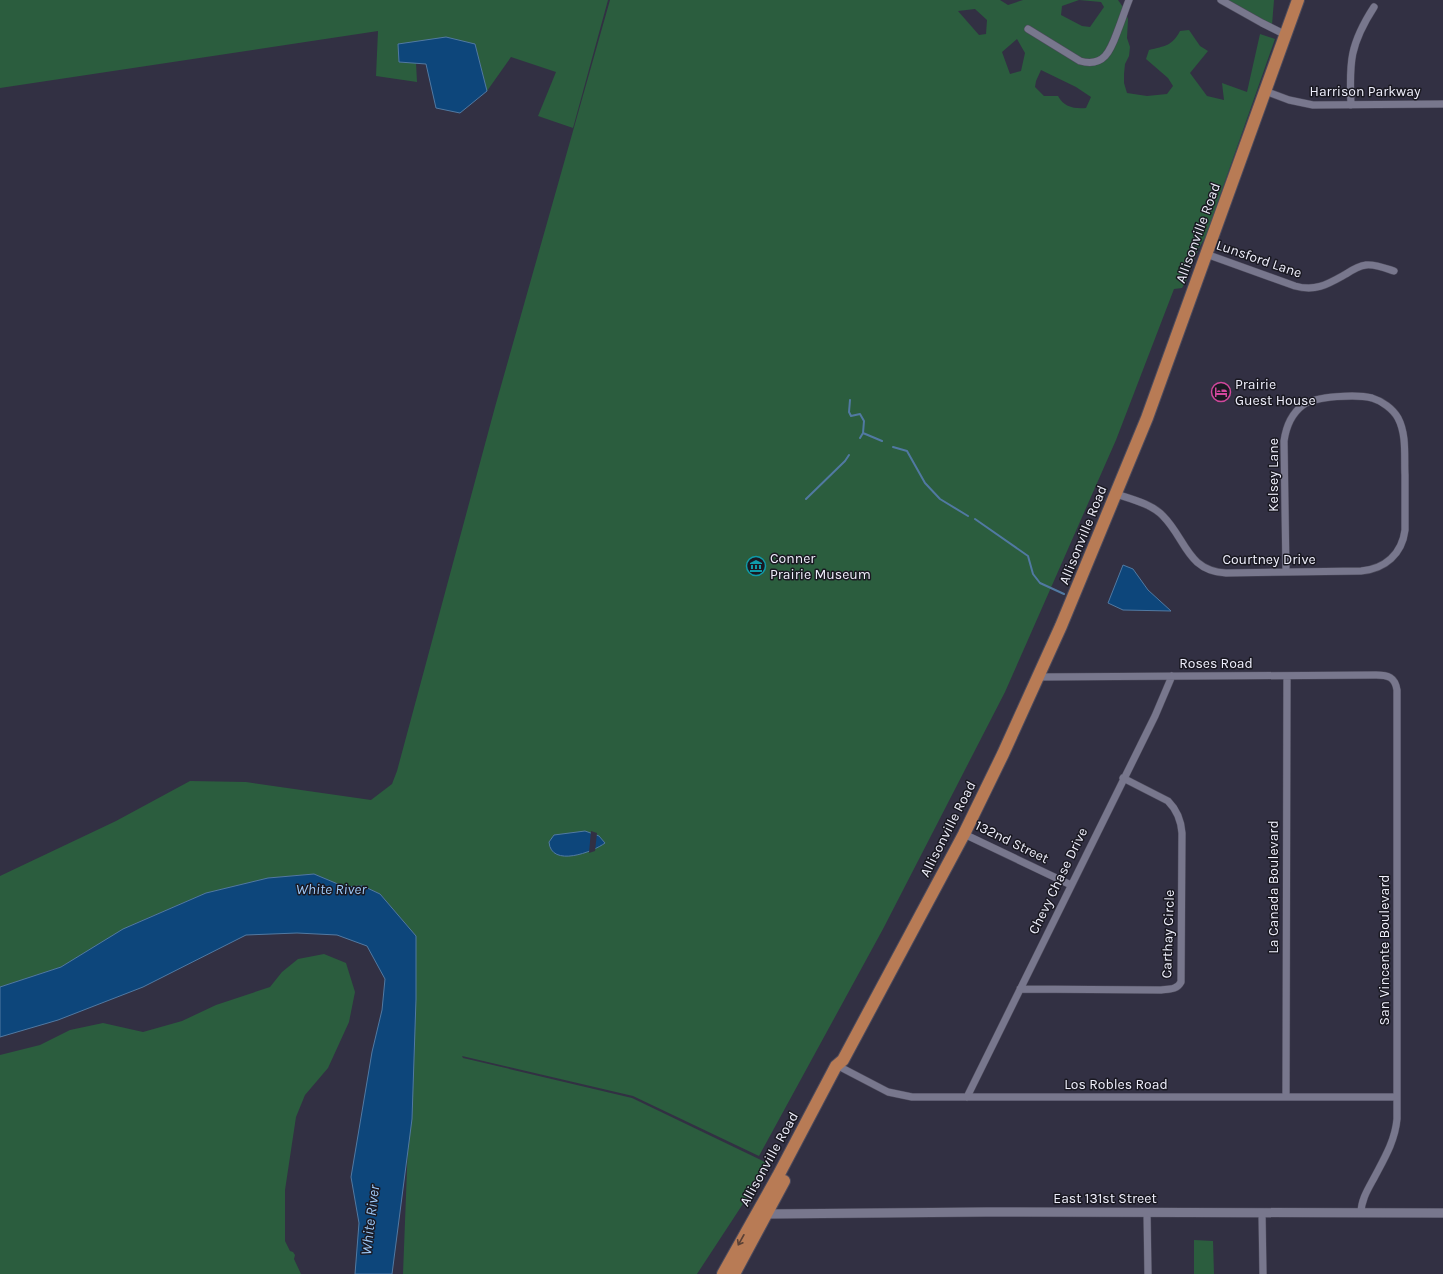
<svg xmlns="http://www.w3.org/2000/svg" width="1443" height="1274" font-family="Karla,sans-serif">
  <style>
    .green { fill: #2b5d3e; fill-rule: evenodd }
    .water { fill: #0d467b; stroke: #5179a2 }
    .pier { fill: #323043 }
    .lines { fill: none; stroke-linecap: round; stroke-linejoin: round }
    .stream { stroke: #5179a2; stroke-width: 2 }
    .minor-casing { stroke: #4d4b5c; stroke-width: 8 }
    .tertiary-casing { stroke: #4d4b5c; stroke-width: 10 }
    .primary-casing { stroke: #4d4b5c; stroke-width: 14 }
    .minor { stroke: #78778d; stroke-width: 7 }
    .tertiary { stroke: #78778d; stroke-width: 9 }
    .primary { stroke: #b87b55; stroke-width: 12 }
    .oneway { stroke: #594036 }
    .labels { text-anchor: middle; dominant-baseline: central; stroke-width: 3; stroke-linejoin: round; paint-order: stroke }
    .street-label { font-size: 14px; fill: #efeffc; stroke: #1a1922 }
    .poi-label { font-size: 14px; fill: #efeffc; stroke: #1a1922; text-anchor: start }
    .water-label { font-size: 15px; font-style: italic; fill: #9dc8f7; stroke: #1a1922 }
  </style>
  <rect width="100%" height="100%" fill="#323043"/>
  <path class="green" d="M0 0H608L573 128 538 116 556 72 511 57 487 91 475 44 399 62 416 63 417 82 376 76 378 31 0 88Z
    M610 0H1000L1008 5 1023 0H1079L1062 6 1061 15 1082 26 1090 27 1104 7 1101 2 1079 0H1118L1125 10 1128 19 1127 38 1130 47 1129 56 1125 64 1124 74V83L1127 93 1147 96 1167 94 1173 86 1168 78 1146 59 1149 50C1165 46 1172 46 1180 31L1189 30 1200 46 1208 51 1190 73 1207 96 1224 100 1222 83 1247 92 1260 34 1275 39 1216 207C1216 227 1204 236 1197 253 1191 265 1189 277 1182 288L1174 289 1116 440 1005 692 883 929 759 1156 633 1096 462 1056 463 1058 632 1098 769 1164 697 1274H403L416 936 380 894 363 886 345 887 314 874 268 878 206 893 134 924 61 967 0 987V876L116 821 190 781 246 782 371 800 392 784 397 771 495 407ZM975 9 987 20 986 34 979 35 958 11ZM1017 39 1025 53 1021 71 1010 74 1002 52ZM1041 70 1076 87 1091 97 1086 108C1074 109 1064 107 1058 96H1044L1035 87 1036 81Z
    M1228 0H1274L1272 25Z
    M324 954 346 963 355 992 349 1022 328 1068 305 1095 296 1117 285 1190V1241L290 1251 293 1252 295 1255 294 1259 301 1274H0V1055L40 1045 70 1030 103 1023 143 1032 182 1021 216 1005 270 987 282 972 298 959Z
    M1194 1240 1213 1241 1214 1274H1194Z"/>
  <path class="water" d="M446 37 475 44 487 91 460 113 436 108 426 64 399 62 398 44Z
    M1123 565 1133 569 1148 590 1171 611 1123 610 1108 603Z
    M585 831 599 836 605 843C593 852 551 868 549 842L554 835Z
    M314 874 345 887 363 886 380 894 416 936V999L412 1119 392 1274H355L359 1223 351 1177 372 1052 382 1010 385 979 367 946 337 935 297 933 246 935 143 987 58 1020 0 1037V987L61 967 123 929 206 893 268 878Z"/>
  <path class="pier" d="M591 831 597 833 595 851 589 853Z"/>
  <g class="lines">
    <path class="stream" d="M850 400 849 412 851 416 860 414 864 421 863 433 882 441
      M860 438 863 433
      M893 447 907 451 925 483 940 499 968 516
      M806 499 845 461 849 455
      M975 519 1028 556 1033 574 1040 583 1064 594"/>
    <defs>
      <path id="minor" d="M1221 0 1262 23 1286 35
        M1028 29 1080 61C1105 68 1111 49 1118 30 1122 20 1125 10 1129 0
        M1265 91 1289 100 1313 105 1443 104
        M1351 105C1349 62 1350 44 1374 7
        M1206 254 1295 286C1316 292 1328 284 1346 274 1352 270 1358 266 1366 265 1375 264 1385 268 1394 271
        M1116 494C1131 499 1152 504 1163 516 1186 539 1187 571 1226 573L1361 571C1385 569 1402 554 1405 530 1405 512 1405 493 1405 475 1404 457 1407 435 1398 418 1393 409 1382 401 1372 398 1357 394 1316 396 1303 405 1291 414 1286 427 1284 441L1286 572
        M1038 677 1376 675C1388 675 1395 677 1397 690V1119C1395 1141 1384 1159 1374 1178 1368 1189 1361 1200 1361 1213
        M964 834 1071 885
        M1020 989 1161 990C1169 989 1177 990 1181 982L1182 833C1181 820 1177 810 1168 801L1123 778
        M842 1068 888 1092 912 1097H1397
        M967 1097 1155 716 1172 676
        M1286 1097 1287 676
        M1147 1212 1148 1274
        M1262 1213 1263 1274"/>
      <path id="tertiary" d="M767 1214 986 1212 1443 1213"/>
      <path id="primary" d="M723 1274 778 1176 836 1066 843 1060 964 834 1003 754 1061 626 1147 418 1298 0
        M734 1274 784 1181"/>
    </defs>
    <use href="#minor" class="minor-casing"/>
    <use href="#tertiary" class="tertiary-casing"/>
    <use href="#primary" class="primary-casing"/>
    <use href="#minor" class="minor"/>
    <use href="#tertiary" class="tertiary"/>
    <use href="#primary" class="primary"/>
  </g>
  <defs><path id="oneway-shaft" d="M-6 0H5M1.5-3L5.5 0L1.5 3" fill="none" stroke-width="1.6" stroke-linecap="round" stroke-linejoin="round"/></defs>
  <use class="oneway" href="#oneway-shaft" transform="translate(741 1240) rotate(119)"/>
  <defs>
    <symbol id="hotel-ring" viewBox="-11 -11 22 22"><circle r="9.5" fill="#1a1922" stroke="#d1479c" stroke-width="1.5"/><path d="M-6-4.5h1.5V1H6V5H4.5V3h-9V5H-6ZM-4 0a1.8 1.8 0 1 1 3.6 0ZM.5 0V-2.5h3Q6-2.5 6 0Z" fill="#d1479c"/></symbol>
    <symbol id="museum-ring" viewBox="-11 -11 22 22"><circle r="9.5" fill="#1a1922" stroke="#0f9aa8" stroke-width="1.5"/><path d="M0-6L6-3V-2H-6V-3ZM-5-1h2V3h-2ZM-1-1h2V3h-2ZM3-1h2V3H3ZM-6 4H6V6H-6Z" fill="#0f9aa8"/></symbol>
  </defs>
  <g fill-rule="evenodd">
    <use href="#hotel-ring" x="1210" y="381" width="22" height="22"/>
    <use href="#museum-ring" x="745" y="555" width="22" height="22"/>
  </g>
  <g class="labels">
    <g class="street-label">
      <text x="1365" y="91">Harrison Parkway</text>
      <text transform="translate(1198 233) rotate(-70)">Allisonville Road</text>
      <text transform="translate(1259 259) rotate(19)">Lunsford Lane</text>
      <text transform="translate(1273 475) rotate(-90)">Kelsey Lane</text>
      <text transform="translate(1083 535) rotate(-68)">Allisonville Road</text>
      <text x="1269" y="559">Courtney Drive</text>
      <text x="1216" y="663">Roses Road</text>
      <text transform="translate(948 829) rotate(-63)">Allisonville Road</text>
      <text transform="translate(1012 842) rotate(26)">132nd Street</text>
      <text transform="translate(1058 881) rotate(-64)">Chevy Chase Drive</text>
      <text transform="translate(1273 887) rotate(-90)">La Canada Boulevard</text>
      <text transform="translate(1168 934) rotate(-88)">Carthay Circle</text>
      <text transform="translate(1384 950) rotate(-90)">San Vincente Boulevard</text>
      <text x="1116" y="1084">Los Robles Road</text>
      <text transform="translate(769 1159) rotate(-61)">Allisonville Road</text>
      <text x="1105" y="1198">East 131st Street</text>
    </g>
    <g class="poi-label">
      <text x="1235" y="384">Prairie<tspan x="1235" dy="16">Guest House</tspan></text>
      <text x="770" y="558">Conner<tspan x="770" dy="16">Prairie Museum</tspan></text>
    </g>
    <g class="water-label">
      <text x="331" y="889">White River</text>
      <text transform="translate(370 1220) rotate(-83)">White River</text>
    </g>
  </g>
</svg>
